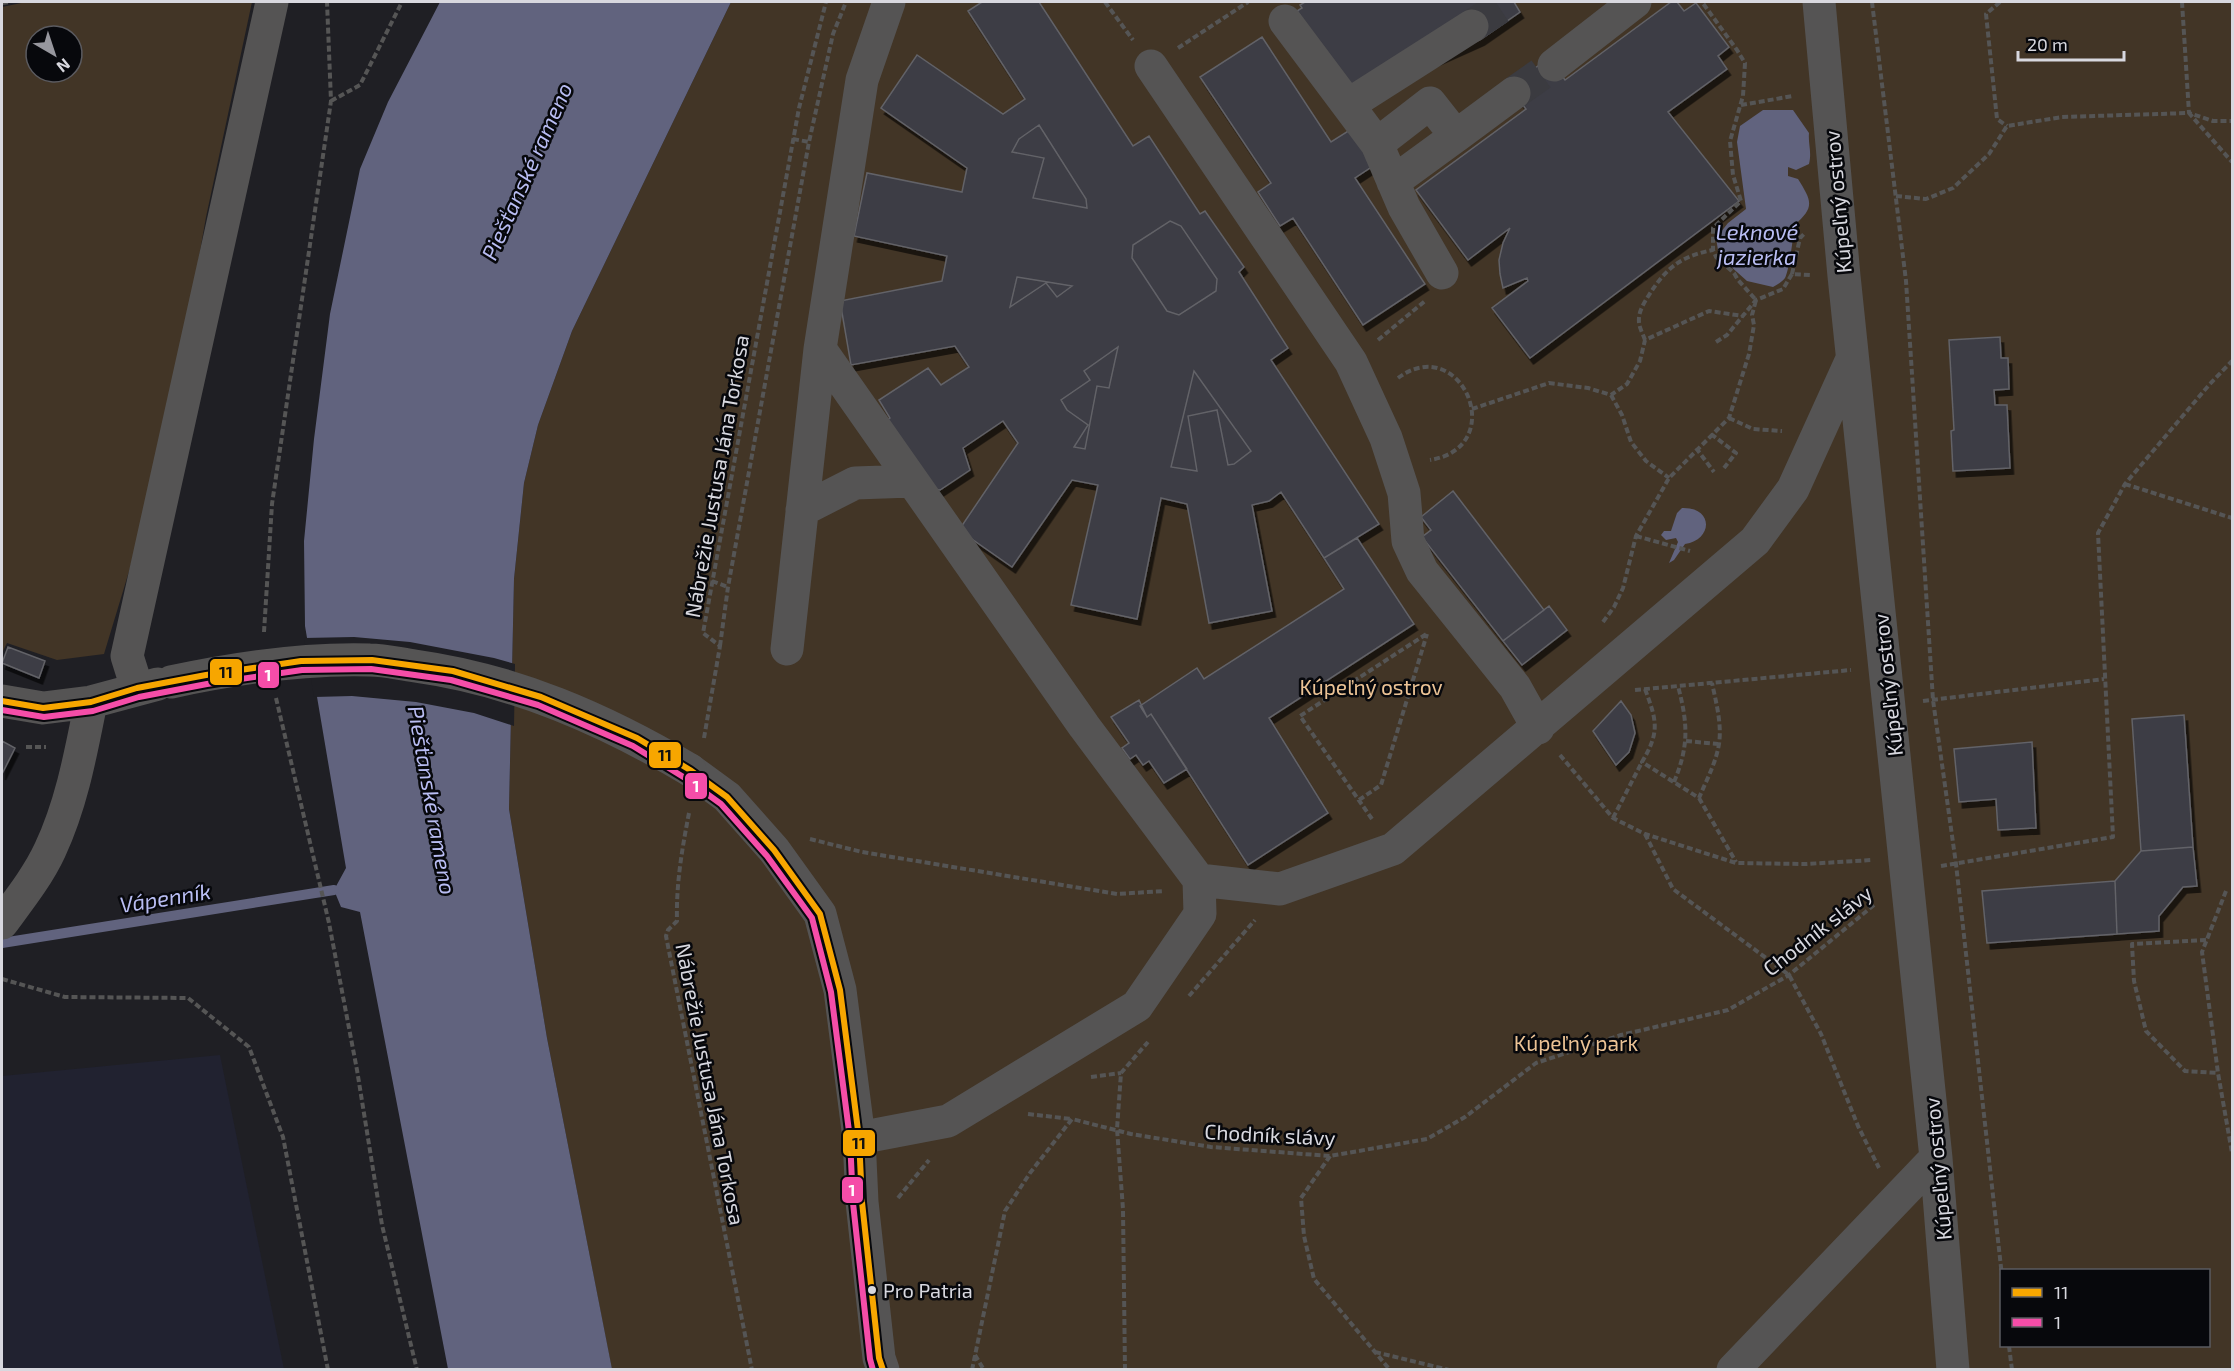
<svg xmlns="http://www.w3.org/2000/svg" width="2234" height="1371" font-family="'Exo 2',sans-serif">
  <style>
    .built { fill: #212230 }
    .green { fill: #423526; fill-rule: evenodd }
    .water { fill: #61637e }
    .pier { fill: #1f1f24 }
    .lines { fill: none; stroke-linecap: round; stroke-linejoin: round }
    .stream { stroke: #61637e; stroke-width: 10 }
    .building { fill: #3c3c44; stroke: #626267; stroke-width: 1.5; filter: url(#shadow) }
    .minor-tunnel { stroke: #3b3b40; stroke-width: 33; stroke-dasharray: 33 16; stroke-linecap: butt }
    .path { stroke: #555; stroke-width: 4; stroke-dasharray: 6 3; stroke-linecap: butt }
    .minor { stroke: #555454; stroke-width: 33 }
    .minor-bridge { stroke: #555454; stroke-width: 33 }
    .bus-1-casing { stroke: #07080c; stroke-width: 10 }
    .bus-2-casing { stroke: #07080c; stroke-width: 10 }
    .bus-1 { stroke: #f7a600; stroke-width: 6 }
    .bus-2 { stroke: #f54da8; stroke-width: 6 }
    .bus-dot { fill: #d8d8df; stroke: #07080c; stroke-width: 2 }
    .labels { text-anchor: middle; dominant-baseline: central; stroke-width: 5; stroke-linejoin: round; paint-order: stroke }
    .bus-label { font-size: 20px; fill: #d8d8df; stroke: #07080c; text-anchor: start }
    .street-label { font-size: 21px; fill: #d8d8df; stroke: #07080c }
    .park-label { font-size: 21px; fill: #ecc395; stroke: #07080c }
    .water-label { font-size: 22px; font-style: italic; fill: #b9bdf3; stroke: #07080c }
    .line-badge { stroke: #07080c; stroke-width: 2 }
    .badge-label { font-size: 16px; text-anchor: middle; font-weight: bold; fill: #fff }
    .pale-badge-label { font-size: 16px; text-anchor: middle; font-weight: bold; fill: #111 }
  </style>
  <defs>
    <filter id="shadow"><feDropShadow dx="3.5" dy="6" stdDeviation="0" flood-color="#0009"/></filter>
  </defs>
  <rect width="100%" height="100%" fill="#1f1f24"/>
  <path class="built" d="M220 1055 284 1369H2V1076Z"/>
  <path class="green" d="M26 2H252L206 217 182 354 130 568 104 654 57 660 7 643 2 653V7ZM36 36H72V72H36Z
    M731 2H2232V1369L612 1370 547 1038 509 809 514 579 524 483 538 425 572 331ZM2002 1270H2208V1346H2002Z"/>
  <path class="water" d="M440 2H731L572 331 538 425 524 483 514 579 509 809 547 1038 612 1369H448L360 912 341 907 334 890 346 868 305 626 304 541 314 439 330 314 360 169 388 102Z
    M1763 110H1793L1809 133C1808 144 1812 152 1809 164L1796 170 1788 167V176L1798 179C1811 200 1816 207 1794 225 1794 234 1789 271 1785 278 1782 282 1777 285 1773 287L1747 281 1719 256 1716 238 1728 223 1746 209 1737 142 1740 126Z
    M1682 508C1714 507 1713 540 1685 544L1674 560 1669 563 1678 542 1676 538 1666 540 1661 535 1664 531H1671L1677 513Z"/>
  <path class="pier" d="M354 637 410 642 494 658 515 664 514 726 474 713 416 702 352 696 314 697 304 638Z"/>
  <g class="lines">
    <path class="stream" d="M2 943 334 890"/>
  </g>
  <path class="building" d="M982 2H1039L1133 146 1149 136 1200 214 1205 211 1244 267 1239 272 1288 348 1271 360 1379 524 1324 558 1281 492 1269 501 1252 505 1272 611 1209 623 1187 504 1161 498 1137 619 1071 605 1098 485 1072 480 1012 567 959 530 1018 443 1003 421 963 448 970 470 940 490 931 489 887 420 890 418 879 400 928 368 941 385 969 367 955 346 851 365 840 301 942 281 947 256 854 236 867 173 962 192 967 168 881 108 917 55 1003 114 1025 99 968 11Z
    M1305 2H1514L1520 12 1481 39 1354 96 1297 11 1302 8 1300 5Z
    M1671 2H1677L1684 11 1696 3 1729 47 1718 56 1727 69 1668 112 1739 201 1530 358 1492 308 1528 281 1527 278 1503 288 1500 274 1499 260 1503 243 1510 228 1468 260 1416 190 1526 109 1509 87 1549 58 1565 80Z
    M1262 37 1331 142 1353 128 1376 164 1355 178 1425 284 1363 325 1293 218 1280 226 1258 192 1271 183 1200 77Z
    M1039 125 1086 199 1087 208 1033 198 1044 158 1012 152 1019 139Z
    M1170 221 1181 226 1217 279 1216 291 1179 315 1167 311 1132 258 1133 245Z
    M1017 277 1072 286 1057 297 1046 283 1010 307Z
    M2000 337 2001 358H2008L2009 389 1994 390 1995 405H2007L2010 468 1953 471 1951 431 1954 430 1949 340Z
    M1118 347 1109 388 1097 386 1085 449 1074 447 1088 425 1067 410 1061 400 1090 380 1084 371Z
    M1194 371 1251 451 1234 464 1228 465 1217 410 1188 416 1197 471 1171 467Z
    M1453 491 1544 610 1503 641 1422 537 1431 530 1421 517Z
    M1357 538 1414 624 1269 718 1328 813 1248 865 1151 714 1147 717 1140 706 1197 668 1204 679 1344 589 1324 558Z
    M1549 606 1567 630 1522 665 1503 641Z
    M8 647 45 661 39 678 2 663Z
    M1139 700 1147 717 1151 714 1187 769 1164 783 1149 761 1143 765 1136 755 1130 759 1122 748 1129 743 1111 717Z
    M1621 701 1631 715 1635 733 1629 752 1616 765 1593 731Z
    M2184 715 2193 847 2141 851 2132 719Z
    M2 741 15 748 2 774Z
    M2032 742 2036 828 1998 830 1996 799 1959 802 1954 749Z
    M2193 847 2197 886 2183 887 2159 916V931L2117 934 2115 881 2141 851Z
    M2115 881 2117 934 1987 943 1982 891Z"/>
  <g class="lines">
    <path class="minor-tunnel" d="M1472 26 1508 2
      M1514 93 1554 65"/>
    <path class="path" d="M1105 2 1133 40
      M1872 2 1906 281 1933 700 1956 864 2002 1276
      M2000 2 1986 14 1997 119 2007 126
      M2182 2 2189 113 2213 121H2232
      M2 3 9 2
      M1178 48 1248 2
      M331 101 360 85 402 2
      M1741 105 1793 96
      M793 139 809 142
      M1896 196 1926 199 1953 188 1989 154 2007 126 2062 117 2189 113 2232 162
      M1792 274 1800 238 1805 233
      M1378 340 1425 301
      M1645 340C1643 334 1639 327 1639 322 1638 312 1644 303 1649 295 1666 268 1681 256 1713 250
      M1716 342 1727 335 1756 300 1783 289 1792 274 1810 275
      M1398 378C1461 331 1511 447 1430 460
      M1611 395 1622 415 1631 442 1646 461 1669 478
      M1472 409 1549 383 1588 388 1611 395 1627 384 1640 361 1645 340 1709 311 1743 316
      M1729 418 1753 429 1782 431
      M1711 434 1736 453 1724 468
      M1696 448 1714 472
      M2125 484 2232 518
      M1636 536 1690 551
      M712 581 728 587
      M1603 622 1614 607 1623 588 1636 536 1669 478 1729 418 1749 354 1754 325 1752 315 1756 300 1738 280 1734 273 1716 257 1713 250V228L1741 201 1733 175 1730 141 1743 96 1745 63 1737 50 1702 2
      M264 632 272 504 331 101 327 2
      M720 646 728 587 809 142 833 34 846 2
      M1645 689C1657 721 1660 732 1642 762L1699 798C1706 781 1716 763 1719 744 1722 724 1716 702 1712 683
      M1635 690 1851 670
      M276 698 329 923 357 1070 382 1225 417 1370
      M1923 701 2104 679
      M704 738 720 646 703 633 799 108 826 2
      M1686 741 1718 744
      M26 747H46
      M1560 755 1613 818 1645 834 1736 863 1806 864 1872 860
      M1674 782C1689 746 1688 724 1678 686
      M1699 798 1736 862
      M1359 800 1381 785 1427 634
      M689 813C682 849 676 884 677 921L668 930 666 936 752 1370
      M1613 818 1642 762
      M1372 819 1300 716 1428 633
      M1645 834 1673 889 1789 975 1821 1034 1858 1126 1879 1168
      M810 839 862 852 1117 894 1164 891
      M1941 866 2113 837 2098 533 2125 484 2209 385 2232 361
      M2226 891 2202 952 2218 1073 2232 1153
      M2206 940 2132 944 2134 981 2146 1031 2185 1071 2218 1073
      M2 979 65 997 188 998 249 1047 283 1137 328 1370
      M1189 996 1255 920
      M1091 1077 1121 1073
      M1028 1114 1071 1119
      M1330 1156 1301 1198 1304 1236 1314 1279 1390 1370
      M898 1198 929 1160
      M2009 1346 2012 1370
      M1375 1352 1449 1370
      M975 1355 984 1370
      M972 1370 1005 1211 1030 1173 1072 1119 1131 1134 1211 1147 1330 1156 1427 1139 1465 1117 1536 1063 1621 1035 1728 1010 1789 975 1874 905
      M1125 1370 1123 1209 1117 1129 1121 1073 1148 1042"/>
    <path class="minor" d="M889 2 862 80 820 349 1084 726 1199 880 1280 889 1393 849 1755 541 1793 489 1852 359
      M1819 2 1844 276 1936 1158 1953 1370
      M1285 21 1377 144 1404 207 1442 273
      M1554 65 1635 2
      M1151 66 1351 362 1386 438 1404 493 1408 541 1422 571 1515 687 1538 728
      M1348 105 1472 26
      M1377 144 1430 103 1456 136 1514 93
      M1393 182 1456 136
      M802 510 855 483 912 481
      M787 649 820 349
      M137 688 127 656 272 2
      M2 701 43 708 91 702 158 684
      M690 770 727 797 774 850 820 914 840 990 859 1138 862 1202 879 1358 883 1370
      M2 923C19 900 38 876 50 850 72 803 81 752 91 702
      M859 1138 948 1121 1137 1006 1200 914 1199 880
      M1733 1370 1936 1158"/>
    <path class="minor-bridge" d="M171 682C236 668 303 658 370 660 385 660 400 664 415 666 515 680 604 719 690 770"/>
    <defs>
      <path id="bus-1" d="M2 701 43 708 91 702 137 688 206 675 301 661 372 660 453 671 541 697 637 738 690 770 727 797 774 850 820 914 840 990 859 1138 862 1202 879 1358 883 1370"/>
      <path id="bus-2" d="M2 710 44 717 93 711 139 697 207 684 302 670 371 669 451 680 538 705 633 746 685 778 721 804 767 856 812 918 831 992 850 1139 853 1203 870 1359 873 1370"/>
    </defs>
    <use href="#bus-1" class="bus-1-casing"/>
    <use href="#bus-2" class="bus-2-casing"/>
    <use href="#bus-1" class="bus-1"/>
    <use href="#bus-2" class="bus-2"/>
  </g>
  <circle class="bus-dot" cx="872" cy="1290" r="5"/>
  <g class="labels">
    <g class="bus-label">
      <text x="883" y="1290">Pro Patria</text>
    </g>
    <g class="street-label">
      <text transform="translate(1837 202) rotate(-95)">Kúpeľný ostrov</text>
      <text transform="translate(716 476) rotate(-80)">Nábrežie Justusa Jána Torkosa</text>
      <text transform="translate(1887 685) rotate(-96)">Kúpeľný ostrov</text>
      <text transform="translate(1817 930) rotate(-38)">Chodník slávy</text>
      <text transform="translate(711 1084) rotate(79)">Nábrežie Justusa Jána Torkosa</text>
      <text transform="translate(1270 1134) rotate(3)">Chodník slávy</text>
      <text transform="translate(1937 1169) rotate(-95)">Kúpeľný ostrov</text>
    </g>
    <g class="park-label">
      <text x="1371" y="686">Kúpeľný ostrov</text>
      <text x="1576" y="1042">Kúpeľný park</text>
    </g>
    <g class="water-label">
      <text transform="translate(526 171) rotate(-66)">Piešťanské rameno</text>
      <text x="1757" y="231">Leknové<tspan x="1757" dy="25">jazierka</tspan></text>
      <text transform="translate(433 800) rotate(80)">Piešťanské rameno</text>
      <text transform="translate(165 897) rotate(-9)">Vápenník</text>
    </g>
  </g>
  <g class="line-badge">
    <rect x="209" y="658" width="34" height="28" rx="6" fill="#f7a600"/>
    <rect x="257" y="661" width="23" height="28" rx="6" fill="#f54da8"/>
    <rect x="648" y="741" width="34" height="28" rx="6" fill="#f7a600"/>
    <rect x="684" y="772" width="24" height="28" rx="6" fill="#f54da8"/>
    <rect x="842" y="1129" width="34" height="28" rx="6" fill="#f7a600"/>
    <rect x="841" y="1176" width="23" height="28" rx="6" fill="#f54da8"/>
  </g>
  <g class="badge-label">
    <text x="268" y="681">1</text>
    <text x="696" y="792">1</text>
    <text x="852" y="1196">1</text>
  </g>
  <g class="pale-badge-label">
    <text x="226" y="678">11</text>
    <text x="665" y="761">11</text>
    <text x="859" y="1149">11</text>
  </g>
  <rect width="2234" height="1371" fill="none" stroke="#d8d8df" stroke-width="6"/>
  <rect x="2000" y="1269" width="210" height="78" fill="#07080c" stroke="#5b5b60" stroke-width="1.5"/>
  <rect x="2012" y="1288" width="30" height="9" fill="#f7a600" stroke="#5b5b60" stroke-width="1.5"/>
  <text x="2054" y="1299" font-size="18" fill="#d8d8df">11</text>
  <rect x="2012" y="1318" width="30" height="9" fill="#f54da8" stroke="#5b5b60" stroke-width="1.5"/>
  <text x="2054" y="1329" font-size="18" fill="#d8d8df">1</text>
  <g transform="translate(54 54) rotate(141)"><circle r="28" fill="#07080c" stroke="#5b5b60" stroke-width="1.5"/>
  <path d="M0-4.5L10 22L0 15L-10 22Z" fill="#97979e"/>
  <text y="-9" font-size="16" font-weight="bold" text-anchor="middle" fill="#d8d8df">N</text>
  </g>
  <path d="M2018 51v9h106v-9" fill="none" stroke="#d8d8df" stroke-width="3"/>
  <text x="2027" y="51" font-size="18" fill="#d8d8df" stroke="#07080c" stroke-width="4.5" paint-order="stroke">20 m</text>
</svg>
